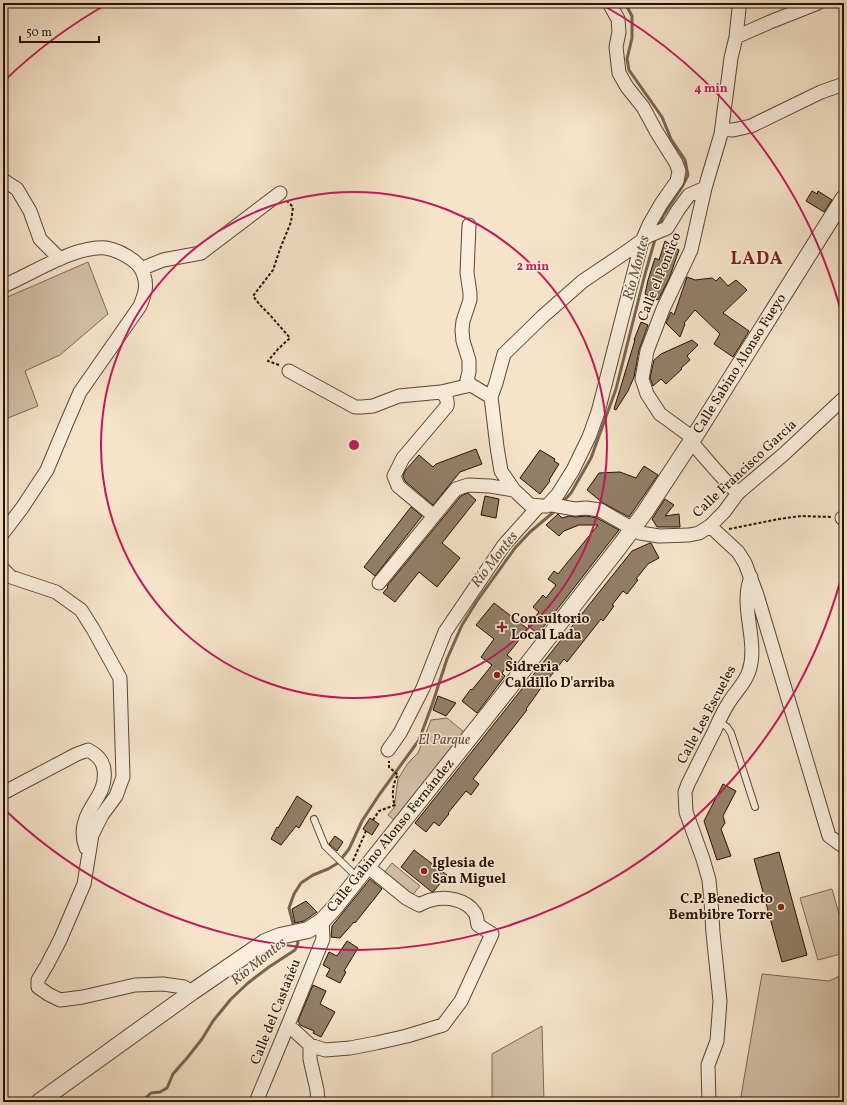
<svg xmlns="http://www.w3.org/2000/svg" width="847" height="1105" font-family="Vollkorn,serif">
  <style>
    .green { fill: #d3c0a8; stroke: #7d6854 }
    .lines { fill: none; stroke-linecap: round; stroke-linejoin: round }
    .stream { stroke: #796450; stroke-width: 3 }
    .building { fill: #937f69; stroke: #271100 }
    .service-casing { stroke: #5b4632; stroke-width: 8 }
    .minor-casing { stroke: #5b4632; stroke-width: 15 }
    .tertiary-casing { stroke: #5b4632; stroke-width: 18 }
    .path { stroke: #271100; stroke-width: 2; stroke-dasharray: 3 2; stroke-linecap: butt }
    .service { stroke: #f9eddd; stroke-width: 6 }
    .minor { stroke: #f9eddd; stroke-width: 13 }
    .tertiary { stroke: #f9eddd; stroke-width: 16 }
    .ring { fill: none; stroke: #c2185b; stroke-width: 2 }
    .poi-dot { fill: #8f2418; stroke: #f9eddd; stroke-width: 1.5 }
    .labels { text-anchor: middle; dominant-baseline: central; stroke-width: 3; stroke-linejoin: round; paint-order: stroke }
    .street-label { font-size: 14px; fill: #271100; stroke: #f9eddd }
    .poi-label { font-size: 14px; font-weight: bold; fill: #271100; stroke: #f9eddd; text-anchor: start }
    .park-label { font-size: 14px; font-style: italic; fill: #634e3b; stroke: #f9eddd }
    .water-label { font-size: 15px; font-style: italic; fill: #65503c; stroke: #f9eddd }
    .district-label { font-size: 18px; font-weight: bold; letter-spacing: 1px; fill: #7a1f14; stroke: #f9eddd }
    .centre { fill: #c2185b; stroke: #f9eddd; stroke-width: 2 }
    .ring-label { font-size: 12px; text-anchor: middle; font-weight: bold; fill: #c2185b; stroke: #f9eddd; stroke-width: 3; stroke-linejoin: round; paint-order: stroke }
  </style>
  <rect width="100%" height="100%" fill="#f6e4ca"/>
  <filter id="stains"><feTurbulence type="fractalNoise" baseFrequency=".005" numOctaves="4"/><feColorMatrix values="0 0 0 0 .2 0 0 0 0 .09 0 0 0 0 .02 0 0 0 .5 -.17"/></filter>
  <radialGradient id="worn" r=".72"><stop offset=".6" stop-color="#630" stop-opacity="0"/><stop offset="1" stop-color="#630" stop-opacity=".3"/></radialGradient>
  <path class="green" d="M88 262 108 314 60 355 25 371 38 406 3 420V299Z
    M447 718 470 737 400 825 388 815 394 808 398 779 408 763 418 753 431 720Z
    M392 863 420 886 411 897 382 875Z
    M832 889 844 932V953L818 960 800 898Z
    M762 974 829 981 844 974V1102H740Z
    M542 1026 544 1102H492V1054Z"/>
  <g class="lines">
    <path class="stream" d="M625 3 632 16V38L627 59 629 70 662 117 671 139 685 160 688 175 682 187 663 216 659 227
      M562 503 571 493 591 458 616 389 645 274 656 236
      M294 927 289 908 294 894 301 883 313 875 328 869 338 863 349 849 362 821 379 795 419 740 432 705 447 659 462 625 477 601 515 548 530 532 556 510
      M141 1102 151 1093 160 1092 167 1088 173 1074 187 1058 202 1039 213 1021 231 999 248 983 269 967 295 950 298 943 296 937"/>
  </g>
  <path class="building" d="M812 191 817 194 818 191 832 200 824 212 806 201Z
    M665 241 679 250 669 279 658 300 645 294 648 280 655 258 659 260Z
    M687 277 695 280 712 278 716 281 720 277 728 286 736 280 747 290 723 313 749 331 733 357 714 344 720 334 695 310 684 323 685 324 680 337 666 323 671 312 674 315Z
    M641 322 648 325 639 350 634 377 628 391 616 410 614 409 635 340H634Z
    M692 340 698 345 687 356 690 360 681 368 682 369 666 384 661 379 653 386 650 378 654 360 661 354Z
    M476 449 482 464 460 472 433 505 405 481 403 476 405 471 419 455 433 467 436 464Z
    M540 450 555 459 554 461 559 464 549 480 550 481 540 494 520 478Z
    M644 466 658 475 629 517 603 503 587 490 599 473 620 472 636 478Z
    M468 493 476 500 442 543 460 558 437 587 419 572 395 602 383 593 388 587 387 586 461 496Z
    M485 496 499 499 496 518 481 515Z
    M665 499 674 505 665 516 679 514 680 527H657L652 519Z
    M411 507 422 516 375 576 364 567Z
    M558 514 562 518 569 516 576 517 586 516 597 518 619 530 538 634 528 626 539 612 533 607 543 595 546 598 556 585 548 579 554 571 558 574 598 525H579L564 531 559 536 546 525Z
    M650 543H651L659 558 648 564 636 579 638 580 627 594 623 591 612 605 614 606 603 621 601 619 567 662 564 659 546 682V681L526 709 527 710 473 779 479 784 471 795 466 791 448 813 449 814 439 826 434 822 426 832 415 823 632 551Z
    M494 603 528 629 507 655 512 659 502 673 505 676 477 713 462 701 471 689 472 690 492 665 481 657 494 639 476 625Z
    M438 696 456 703 446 716 433 710Z
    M723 784 736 791 723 816 725 823 721 829 731 856 717 860 704 821Z
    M297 796 312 806 299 828 296 826 281 845 271 839 277 827 278 828Z
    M370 818 379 824 372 835 363 829Z
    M335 836 343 842 337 851 329 844Z
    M414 850 447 875 434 891 432 892 401 867Z
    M779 852 807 955 782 962 754 859Z
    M370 879 382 889 355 923 354 922 340 938 331 937 332 926Z
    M306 901 317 912 304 921 295 923 292 909Z
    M347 941 358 948 344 971 346 972 340 983 326 976 330 969 323 965 329 952 337 956Z
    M313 985 326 991 320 1004 335 1012 321 1037 313 1033 314 1031 300 1025 298 1021Z"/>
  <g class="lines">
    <defs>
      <path id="service" d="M719 722 727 727 731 733 755 807
        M314 819 325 846 358 878"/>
      <path id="minor" d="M736 37 770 22 818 3
        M722 129 733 130 751 126 821 92 844 84
        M3 180 17 189 30 211 40 239 60 259
        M705 188 689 195 678 210 667 228 648 236 629 250 583 281 542 317 504 354 496 383 491 397 497 447 501 471 514 490 530 505 542 506 552 505 575 509 586 508 600 510 640 533 659 536 689 535 699 533 710 526 724 512 738 493 784 454 844 398
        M469 225 467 273 470 293V300L463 321 462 330 463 341 469 360V372L467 380 471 385 491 397
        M141 269 163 260 201 253 280 193
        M3 286C32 274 75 245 106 248 117 250 126 255 134 261 143 268 147 280 145 291 144 296 142 301 140 306L80 392 67 422 47 470 22 508 3 533
        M289 371 355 407H362L373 406 399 396 441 392 471 385
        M693 438 660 414 647 394 642 379 647 351 663 309 691 250 705 188 721 134 731 58 736 37 739 9V3
        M691 442C707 459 720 477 738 493
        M547 506 558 494 573 470 589 437 598 412 642 241 649 225 661 204 677 181 679 171 676 163 656 131 643 107 627 87 619 73 616 47 619 32 618 19 609 3
        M434 516 398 486 394 476 403 458 447 406C448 399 446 397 441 392
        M842 518H844
        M710 526 738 552 745 563 757 595 829 836 844 847
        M3 569 11 577 56 592 81 610 93 629 120 678 123 777 116 796 102 815 92 835 84 884 60 940 47 965 38 980V987L48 994 60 1000 83 997 135 985 163 984 184 987 192 992
        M379 583 456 489 468 485 490 486 514 490
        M388 750 400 733 423 688 445 632 504 545 539 506
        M3 793 77 754 88 750C97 755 103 760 104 770 107 793 90 803 85 821 82 830 83 840 86 848
        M288 1025 310 1045 325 1050 350 1048 376 1043 407 1036 443 1025 461 1001 492 934 478 925C477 921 477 916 475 913 466 899 446 896 431 900 427 901 423 903 419 905L406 898 367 866
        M310 1045V1059L317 1090 318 1102
        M256 1102 288 1025 323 939 322 921
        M709 1102 708 1065 717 1041 720 1001 713 933 711 901 709 880 703 859 686 812 685 792 688 784C697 766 705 749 714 732 718 723 722 713 728 704 734 693 745 684 749 671 759 641 739 607 751 577"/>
      <path id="tertiary" d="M39 1102 192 992 265 942 280 936 308 930 322 921 335 907 509 688 619 547 645 512 691 442 844 198"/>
    </defs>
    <use href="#service" class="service-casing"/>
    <use href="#minor" class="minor-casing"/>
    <use href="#tertiary" class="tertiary-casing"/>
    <path class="path" d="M279 365 268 361 278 349 290 338 270 315 260 305 253 296 273 270 280 249 291 222 293 207 287 201
      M729 529 779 519 801 516 832 517
      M373 820 379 811 395 805C391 797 393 782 398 775L389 767V761
      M353 861 366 831"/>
    <use href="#service" class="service"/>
    <use href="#minor" class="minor"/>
    <use href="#tertiary" class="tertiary"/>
  </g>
  <g class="ring">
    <circle cx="354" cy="445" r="253"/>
    <path d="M844 567A505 505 0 0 1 3 808M3 82A505 505 0 0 1 109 3M599 3A505 505 0 0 1 844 323"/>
  </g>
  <g class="poi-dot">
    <path d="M500 621h4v4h4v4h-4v4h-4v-4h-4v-4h4z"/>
    <circle cx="497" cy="675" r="4"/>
    <circle cx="424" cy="871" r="4"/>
    <circle cx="781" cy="907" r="4"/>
  </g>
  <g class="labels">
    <g class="street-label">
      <text transform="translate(660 277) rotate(-68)">Calle el Pontico</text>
      <text transform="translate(740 364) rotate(-58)">Calle Sabino Alonso Fueyo</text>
      <text transform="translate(745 469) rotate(-43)">Calle Francisco García</text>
      <text transform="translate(707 715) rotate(-62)">Calle Les Escueles</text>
      <text transform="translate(391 836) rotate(-51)">Calle Gabino Alonso Fernández</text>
      <text transform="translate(276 1012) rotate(-68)">Calle del Castañéu</text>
    </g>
    <g class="poi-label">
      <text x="511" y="619">Consultorio<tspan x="511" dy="16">Local Lada</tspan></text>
      <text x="505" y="667">Sidreria<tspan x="505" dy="16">Caldillo D'arriba</tspan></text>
      <text x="432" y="863">Iglesia de<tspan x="432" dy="16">San Miguel</tspan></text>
      <text x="773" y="899" text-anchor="end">C.P. Benedicto<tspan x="773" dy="16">Bembibre Torre</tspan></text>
    </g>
    <g class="park-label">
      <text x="444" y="740">El Parque</text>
    </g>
    <g class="water-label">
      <text transform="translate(637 268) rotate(-75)">Río Montes</text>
      <text transform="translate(495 560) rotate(-52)">Río Montes</text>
      <text transform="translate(259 962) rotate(-39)">Río Montes</text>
    </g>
    <g class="district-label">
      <text x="757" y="259">LADA</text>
    </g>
  </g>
  <circle cx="354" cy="445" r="6" class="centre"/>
  <g class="ring-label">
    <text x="711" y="92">4 min</text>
    <text x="533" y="270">2 min</text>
  </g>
  <rect width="847" height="1105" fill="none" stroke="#f6e4ca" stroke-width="16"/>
  <rect x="4" y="4" width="839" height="1097" fill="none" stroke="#271100" stroke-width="2"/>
  <rect x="8" y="8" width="831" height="1089" fill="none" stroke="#271100"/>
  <path d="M20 36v6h79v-6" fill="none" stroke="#271100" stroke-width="2"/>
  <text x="26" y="36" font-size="12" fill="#271100" stroke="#f9eddd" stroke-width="3" paint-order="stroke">50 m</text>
  <rect width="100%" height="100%" filter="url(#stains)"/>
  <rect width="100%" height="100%" fill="url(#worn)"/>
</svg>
